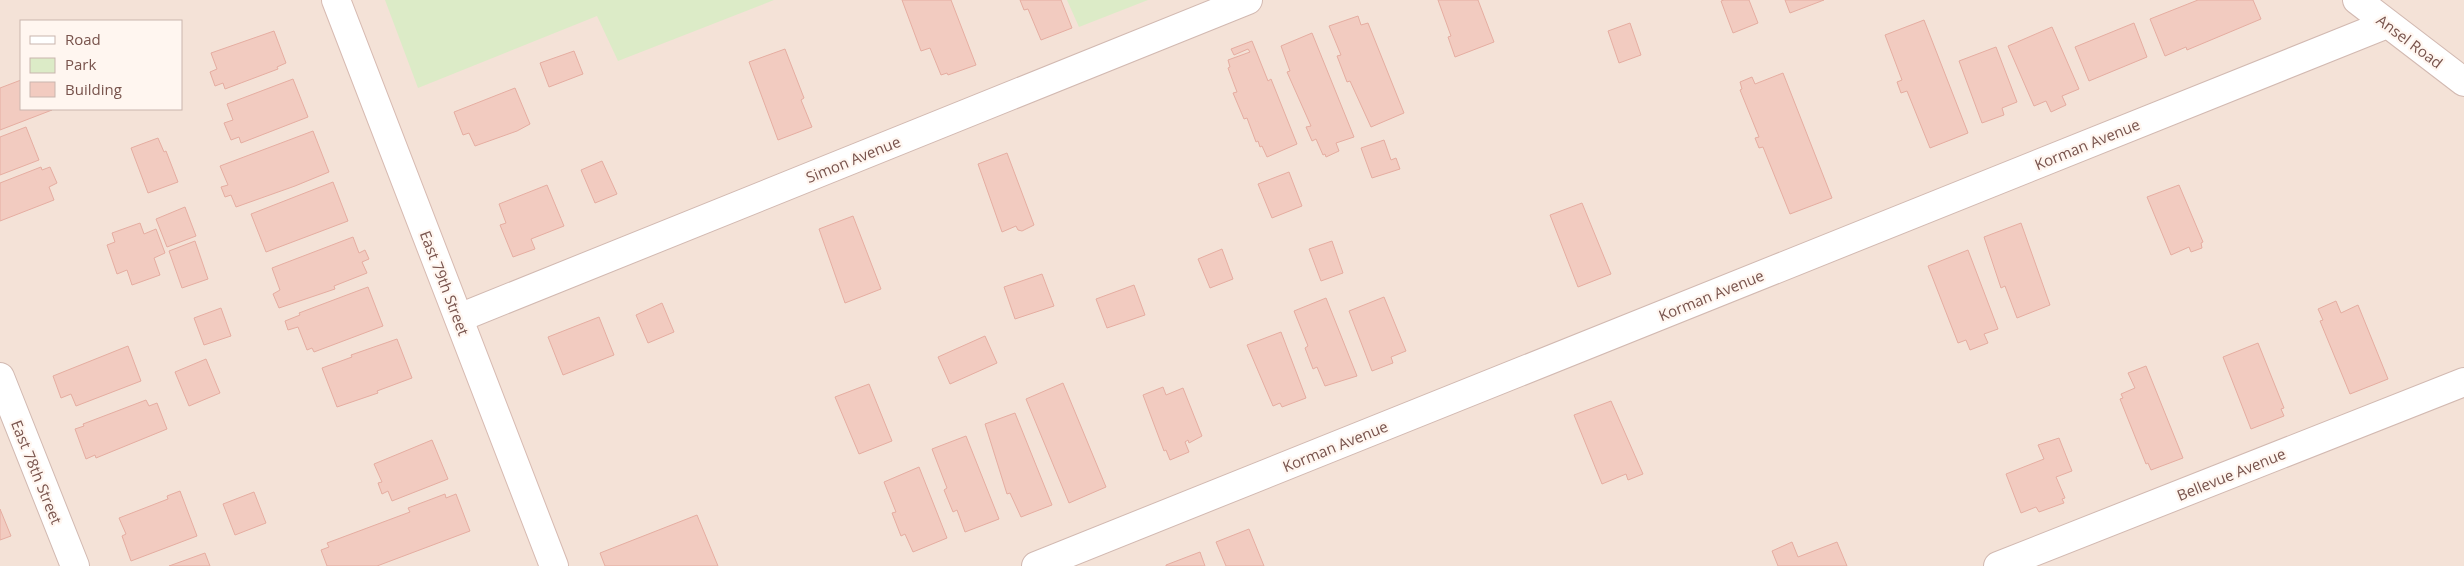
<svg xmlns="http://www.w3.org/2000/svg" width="2464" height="566" font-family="'Open Sans',sans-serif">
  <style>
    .residential { fill: #f4e2d7; fill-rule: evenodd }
    .green { fill: #dcebc7 }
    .building { fill: #f2cbc0; stroke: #e5ada1 }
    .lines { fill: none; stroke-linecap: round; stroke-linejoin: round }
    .street-casing { stroke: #d2b9b1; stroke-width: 30 }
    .secondary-casing { stroke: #d7bab1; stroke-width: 30 }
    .street { stroke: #fff; stroke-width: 28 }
    .secondary { stroke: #fff; stroke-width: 28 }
    .labels { text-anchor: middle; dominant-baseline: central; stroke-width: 4.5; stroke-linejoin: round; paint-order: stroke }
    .street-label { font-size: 15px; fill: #78534c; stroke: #fff6f0 }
  </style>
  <rect width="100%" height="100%" fill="#fdf1e9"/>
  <path class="residential" d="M0 0H2464V566H0ZM21 21H181V109H21Z"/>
  <path class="green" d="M385 0H774L618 61 597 16 418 88Z
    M1067 0H1148L1079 27Z"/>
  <path class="building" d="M902 0H951L976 65 948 75 947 73 941 75 930 48 921 51Z
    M1020 0H1061L1072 28 1041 40 1028 9 1024 10Z
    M1438 0H1478L1494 42 1455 57 1448 37 1451 36Z
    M1724 0H1749L1758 23 1733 33 1721 1Z
    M1785 0H1824L1790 13Z
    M2198 0H2253L2261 19 2187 50 2186 47 2165 56 2150 19Z
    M1358 16 1361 25 1368 23 1404 113 1371 127 1350 81 1347 82 1337 56 1341 55 1329 26Z
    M1924 20 1968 133 1930 148 1907 91 1901 93 1897 82 1902 80 1885 35Z
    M1630 23 1641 55 1619 63 1608 31Z
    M2134 23 2147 57 2089 81 2075 47Z
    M2052 27 2079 89 2062 96 2066 105 2051 112 2046 101 2034 106 2008 46Z
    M274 31 286 63 277 67 278 69 225 89 223 83 215 86 210 72 217 69 211 53Z
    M1312 33 1354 137 1336 143 1339 151 1326 157 1325 154 1323 155 1316 139 1312 141 1306 127 1311 126 1287 72 1290 71 1281 46Z
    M1252 41 1268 81 1271 79 1297 144 1267 157 1262 146 1260 147 1258 141 1256 142 1247 118 1244 119 1233 93 1237 92 1228 68 1230 67 1228 60 1250 52 1248 49 1234 55 1231 49Z
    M1996 47 2017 102 2002 108 2004 115 1982 123 1959 61Z
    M785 49 804 98 801 100 812 127 778 140 749 62Z
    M574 51 583 74 549 87 540 63Z
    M1783 73 1832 198 1790 214 1763 147 1759 148 1755 138 1759 137 1740 90 1742 89 1740 82 1752 77 1755 84Z
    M293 79 308 117 241 143 239 137 231 140 224 123 233 120 227 104Z
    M21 80V109L52 110 0 130V88Z
    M515 88 530 124 517 131 475 146 469 133 463 135 454 112Z
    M26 127 39 160 0 175V137Z
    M313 131 329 172 295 186 236 207 231 195 225 197 221 187 228 185 220 166Z
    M158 138 164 152 166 151 178 182 148 193 131 148Z
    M1384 140 1391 160 1396 158 1400 169 1372 178 1361 148Z
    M1007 153 1034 225 1022 231 1018 230 1016 226 1002 232 978 164Z
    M602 161 617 194 595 203 581 170Z
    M41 167 42 170 50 167 57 183 49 187 54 200 0 221V183Z
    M1289 172 1302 206 1272 218 1258 184Z
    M333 182 348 221 266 252 251 214Z
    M547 185 564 226 531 239 535 249 513 257 500 225 506 223 499 204Z
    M2179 185 2203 242 2201 243 2202 248 2191 252 2189 247 2171 255 2147 197Z
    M1582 203 1611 274 1578 287 1550 215Z
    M185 207 196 236 167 247 156 219Z
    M853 216 881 289 845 303 819 229Z
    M140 223 144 234 156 229 165 253 154 258 160 275 132 285 127 270 117 274 107 245 115 242 112 233Z
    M2021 223 2050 305 2017 318 2005 286 2001 288 1984 237Z
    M353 237 359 253 365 250 369 259 362 262 367 273 334 286 335 289 279 308 273 294 280 290 272 268Z
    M195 241 208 279 182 288 169 251Z
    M1332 241 1343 273 1321 281 1309 249Z
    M1222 249 1233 279 1210 288 1198 259Z
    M1968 250 1998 329 1984 334 1988 343 1970 350 1966 340 1958 343 1928 266Z
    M1042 274 1054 306 1015 319 1004 287Z
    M1134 285 1145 315 1107 328 1096 299Z
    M368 287 383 326 314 352 312 348 307 350 298 327 288 330 285 321 300 315 299 313Z
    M1384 297 1406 351 1391 357 1393 363 1372 371 1349 311Z
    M1326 298 1357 376 1325 386 1317 367 1313 369 1305 348 1308 346 1294 311Z
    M2336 301 2341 313 2358 305 2388 379 2350 394 2320 321 2323 320 2318 309Z
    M662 303 674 332 648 343 636 315Z
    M221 308 231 336 204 345 194 318Z
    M599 317 614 355 563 375 548 337Z
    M1281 332 1306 398 1282 407 1280 403 1273 406 1247 345Z
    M985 336 997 363 950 384 938 357Z
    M397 339 412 378 377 391 378 393 337 407 322 368 352 357 351 355Z
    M2258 343 2284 408 2281 409 2284 416 2251 429 2223 357Z
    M128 346 141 381 76 406 71 394 61 398 53 376Z
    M206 359 220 393 189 406 175 372Z
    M2146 366 2183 458 2151 470 2148 463 2146 464 2120 399 2123 398 2121 394 2135 388 2128 373Z
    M1063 383 1106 487 1069 503 1026 399Z
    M869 384 892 441 859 454 835 397Z
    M1163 387 1166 395 1183 388 1202 436 1189 443 1188 440 1185 442 1189 452 1170 460 1166 450 1164 451 1143 395Z
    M146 400 149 406 157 403 167 429 96 458 95 455 86 459 75 429 84 426 83 424Z
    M1611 401 1643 474 1628 480 1626 474 1602 484 1574 415Z
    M1015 413 1052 505 1021 517 1010 493 1007 494 985 424Z
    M966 436 999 519 965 532 957 510 953 512 944 490 947 488 932 449Z
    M2059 438 2072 471 2056 477 2065 498 2062 499 2064 503 2039 512 2036 507 2021 513 2006 474 2044 459 2038 445Z
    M432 440 448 479 392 501 388 491 382 494 378 483 382 482 374 464Z
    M919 467 947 538 913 552 905 534 901 536 892 513 896 512 884 482Z
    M180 491 197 536 131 561 122 536 126 534 119 518 168 499 167 496Z
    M254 492 266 523 235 535 223 504Z
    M445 494 446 498 456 494 470 531 377 566H327L321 550 329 547 327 543 410 512 408 508Z
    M0 509 11 536 0 540Z
    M697 515 718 566H605L600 553Z
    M1249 529 1264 566H1226L1216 542Z
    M1792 542 1798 557 1837 542 1847 566H1778L1772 551Z
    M1200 552 1205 566H1166V565Z
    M205 553 210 566H169Z"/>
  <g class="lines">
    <defs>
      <path id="street" d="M2357 0 2464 82
        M459 318 1248 0
        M0 377 75 566
        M1036 566 2387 24
        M1998 566 2464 382"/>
      <path id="secondary" d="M336 0 554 566"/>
    </defs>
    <use href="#street" class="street-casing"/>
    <use href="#secondary" class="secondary-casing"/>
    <use href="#street" class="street"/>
    <use href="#secondary" class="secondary"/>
  </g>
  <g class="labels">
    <g class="street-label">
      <text transform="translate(2410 41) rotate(37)">Ansel Road</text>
      <text transform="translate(2087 144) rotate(-22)">Korman Avenue</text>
      <text transform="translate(853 159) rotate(-22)">Simon Avenue</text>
      <text transform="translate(445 283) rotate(69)">East 79th Street</text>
      <text transform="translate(1711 295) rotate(-22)">Korman Avenue</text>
      <text transform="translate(1335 446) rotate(-22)">Korman Avenue</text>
      <text transform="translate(37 472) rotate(68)">East 78th Street</text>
      <text transform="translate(2231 474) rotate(-22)">Bellevue Avenue</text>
    </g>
  </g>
  <rect x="20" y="20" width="162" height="90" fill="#fff6f0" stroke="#c9b5ae"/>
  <rect x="30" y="36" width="25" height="8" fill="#ffffff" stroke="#c9b5ae"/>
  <text x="65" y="45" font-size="15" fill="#78534c">Road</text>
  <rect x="30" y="58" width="25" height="15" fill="#dcebc7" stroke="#c9b5ae"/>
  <text x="65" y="70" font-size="15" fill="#78534c">Park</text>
  <rect x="30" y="82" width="25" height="15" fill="#f2cbc0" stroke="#c9b5ae"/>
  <text x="65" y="95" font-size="15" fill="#78534c">Building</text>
</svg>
